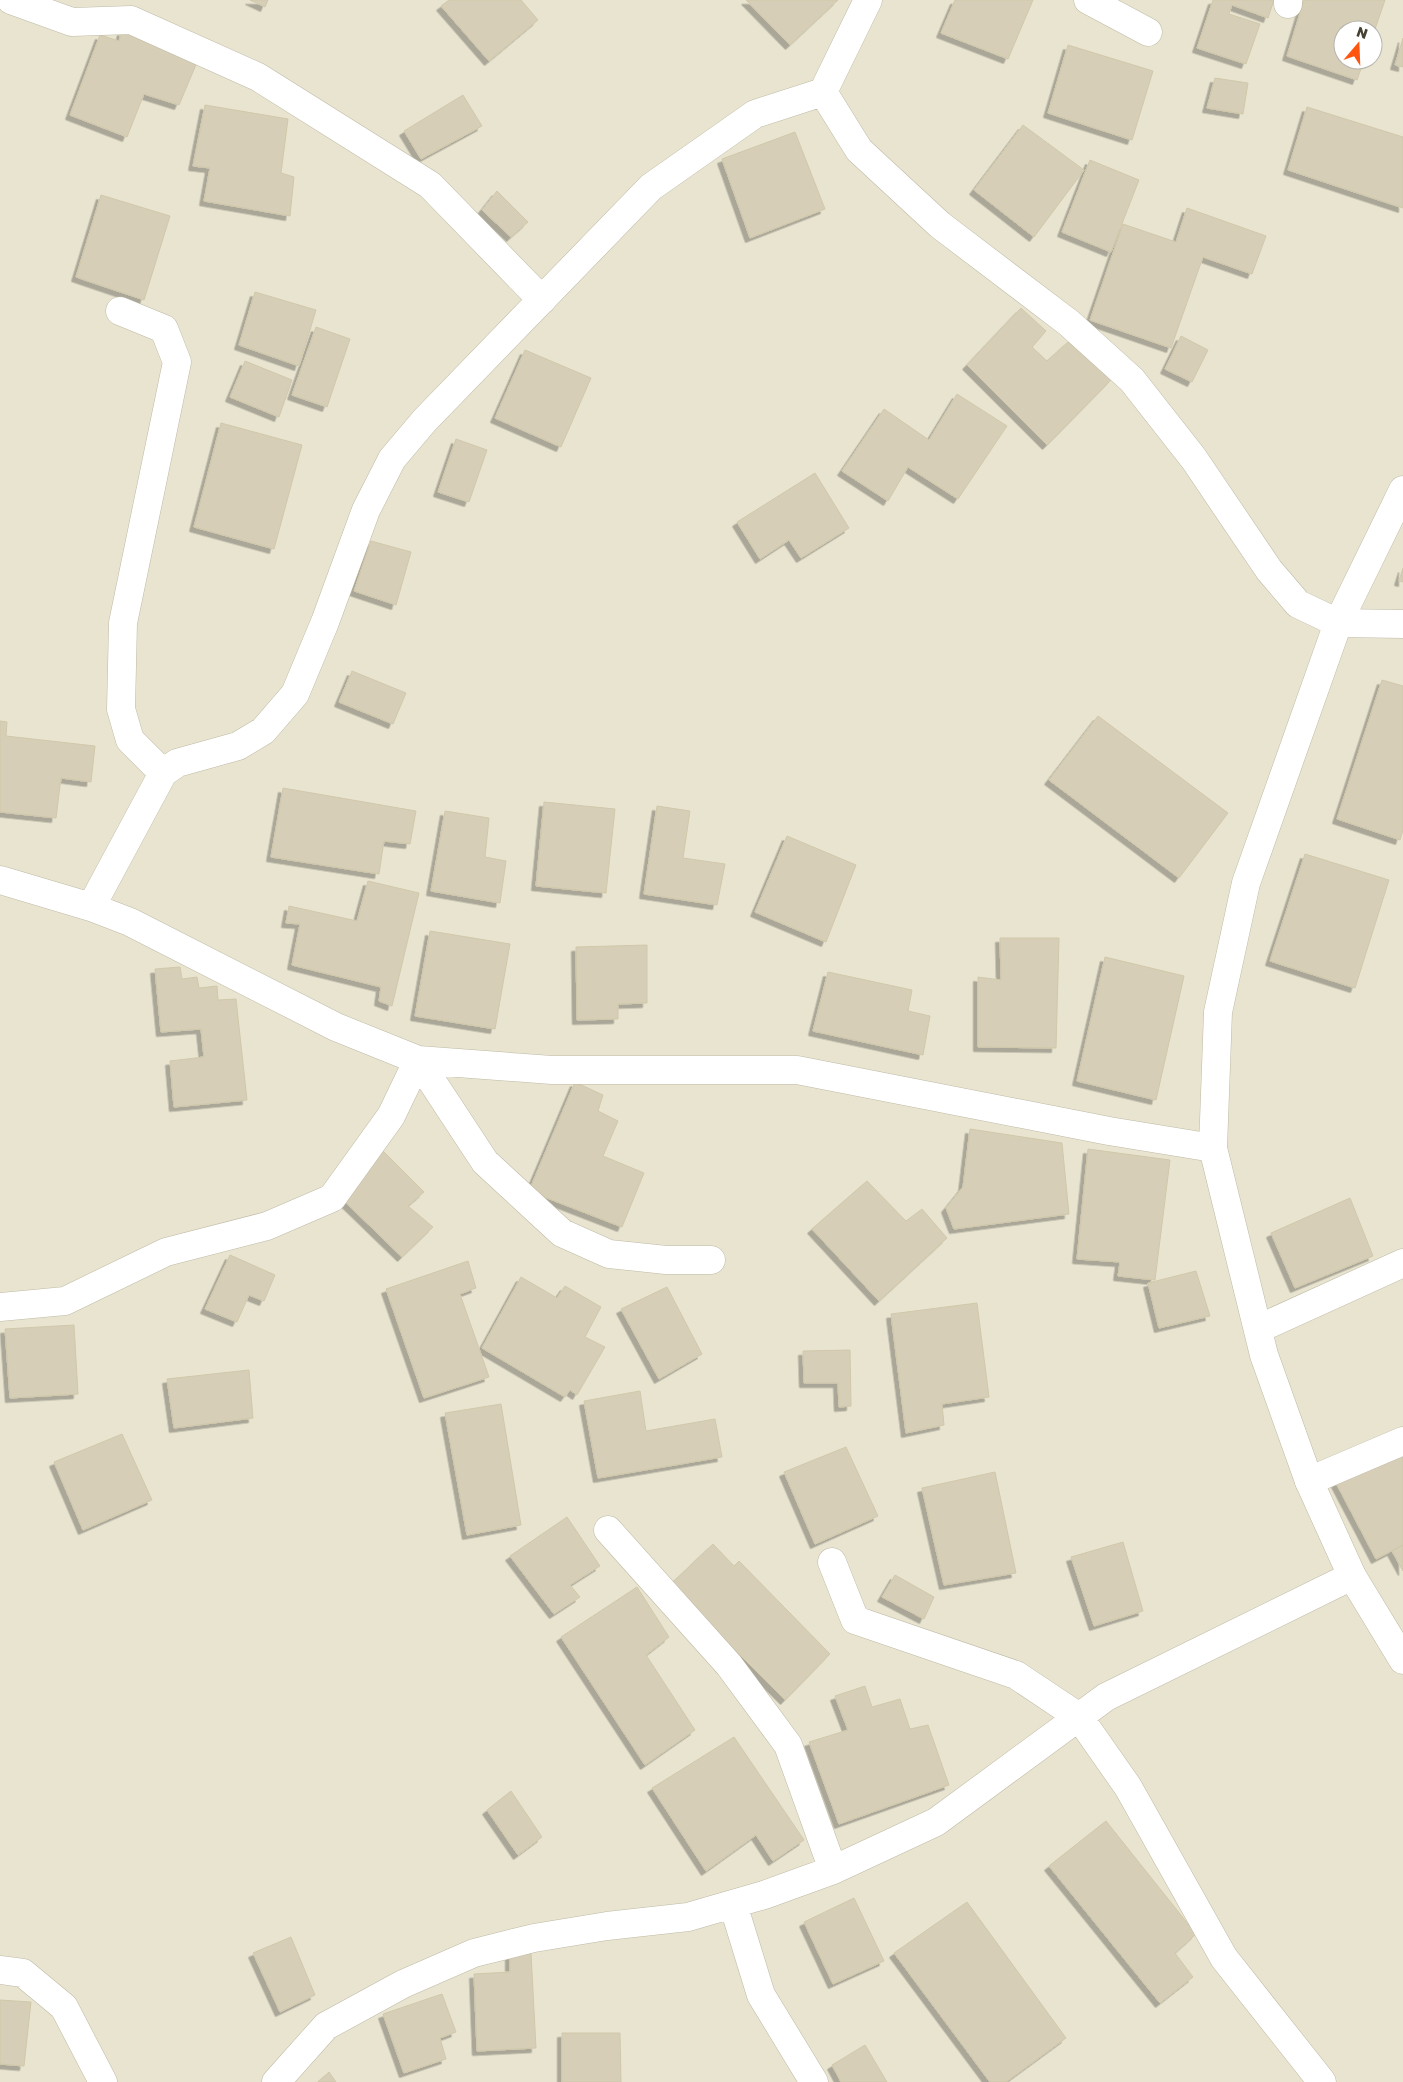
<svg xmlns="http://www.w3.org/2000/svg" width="1403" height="2082" font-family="'Golos Text',sans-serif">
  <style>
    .residential { fill: #e8e4d0; fill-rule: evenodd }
    .building { fill: #d6ceb7; stroke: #d1c8aa; filter: url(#shadow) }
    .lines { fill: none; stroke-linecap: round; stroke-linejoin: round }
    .minor-casing { stroke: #bfbaa5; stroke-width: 29 }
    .tertiary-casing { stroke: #bfbaa5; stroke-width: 29 }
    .minor { stroke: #fff; stroke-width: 28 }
    .tertiary { stroke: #fff; stroke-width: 28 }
  </style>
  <defs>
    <filter id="shadow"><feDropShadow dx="-4.5" dy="4.5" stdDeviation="0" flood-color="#0004"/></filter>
  </defs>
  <rect width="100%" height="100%" fill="#f3f1e3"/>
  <path class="residential" d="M0 0H1403V2082H0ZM1343 30H1373V60H1343Z"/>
  <path class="building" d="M250 0H268L265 7Z
    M449 0H521L538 20 489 61 441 6Z
    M746 0H838L790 45Z
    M955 0H1033L1008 59 941 33Z
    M1213 0H1274L1268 18 1232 5 1229 14 1260 24 1246 64 1197 48Z
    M1304 0H1385L1373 35V30H1343V60H1364L1357 80 1287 56Z
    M122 31 198 60 179 105 144 94 127 137 70 115 100 35 119 41Z
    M1403 38V67L1395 65Z
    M1068 45 1153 71 1132 140 1048 113Z
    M1215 78 1248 83 1243 114 1207 108Z
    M463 95 482 126 421 159 404 131Z
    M205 105 288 119 281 173 294 177 290 216 204 201 210 168 193 166Z
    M1307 107 1403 137V208L1288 170Z
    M1023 125 1084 170 1034 237 974 190Z
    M795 132 825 209 750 238 722 159Z
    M1090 160 1139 180 1111 252 1062 232Z
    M497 191 528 222 511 237 482 210Z
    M101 195 170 216 144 300 76 277Z
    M1187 208 1266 236 1252 274 1203 257 1171 348 1090 320 1123 224 1176 242Z
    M255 292 316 310 299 366 239 345Z
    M1021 308 1046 331 1032 347 1047 361 1068 342 1111 380 1047 445 967 365Z
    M316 327 350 339 327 407 292 395Z
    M1181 336 1208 350 1192 382 1165 369Z
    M525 350 591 378 561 447 495 418Z
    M245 361 292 380 279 417 230 397Z
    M957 394 1007 426 958 499 908 467 888 501 842 471 884 409 929 440Z
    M221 423 302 445 274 549 194 527Z
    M456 439 487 450 469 502 438 492Z
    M815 473 849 528 801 558 789 540 760 559 737 522Z
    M371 541 411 552 396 605 354 591Z
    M1403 568V582L1399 581Z
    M352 671 406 693 393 724 339 702Z
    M1382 680 1403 686V830L1400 840 1337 819Z
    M1098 716 1228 813 1179 878 1049 780Z
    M0 721 7 722 6 736 95 746 91 782 61 778 56 818 0 812Z
    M283 788 416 811 410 844 384 841 379 874 271 857Z
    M544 802 615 809 606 893 536 886Z
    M657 806 690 811 683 858 725 864 717 905 644 894Z
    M445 811 489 818 485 857 506 861 500 903 431 891Z
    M787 836 856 865 826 942 755 912Z
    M1305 854 1389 880 1355 988 1270 961Z
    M368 881 419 893 392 1006 379 1001 381 987 292 965 300 924 286 923 289 906 357 921Z
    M430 931 510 944 495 1029 415 1016Z
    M1000 938H1059L1056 1048 978 1047V977L1001 980Z
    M647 945V1003L618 1004V1019L577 1020 576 947Z
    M1105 957 1184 976 1156 1100 1077 1081Z
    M180 967 182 979 197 977 199 988 217 986 218 1000 236 999 247 1100 174 1107 170 1061 204 1057 201 1029 161 1032 155 969Z
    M828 972 912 990 908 1011 930 1016 923 1055 813 1031Z
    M575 1082 603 1095 598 1111 618 1121 603 1156 644 1173 622 1227 529 1191Z
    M970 1129 1062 1143 1069 1214 954 1229 946 1208 963 1187Z
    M379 1147 424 1192 408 1206 433 1227 402 1257 336 1193Z
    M1088 1149 1170 1160 1155 1280 1118 1276 1120 1262 1077 1259Z
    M867 1181 906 1221 922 1209 947 1238 879 1301 812 1229Z
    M1350 1198 1373 1256 1295 1288 1271 1233Z
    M230 1255 275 1275 264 1301 249 1295 237 1322 205 1309Z
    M468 1261 476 1288 460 1294 489 1377 424 1398 386 1289Z
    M1196 1271 1210 1316 1159 1328 1148 1283Z
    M521 1277 557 1298 565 1286 601 1307 585 1337 605 1347 577 1395 570 1390 565 1397 482 1348Z
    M667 1287 702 1354 659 1379 621 1309Z
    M977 1303 989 1397 942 1404 944 1425 906 1433 891 1314Z
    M74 1325 78 1394 10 1398 5 1329Z
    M850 1350 851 1406 839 1407 838 1383H804L803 1351Z
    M249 1370 253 1418 174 1428 167 1379Z
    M640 1391 646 1431 715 1419 722 1457 598 1478 584 1401Z
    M501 1404 521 1525 467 1535 445 1413Z
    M122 1434 152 1500 83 1530 54 1462Z
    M846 1447 878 1516 815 1544 784 1472Z
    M1403 1448V1545L1376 1559 1336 1483Z
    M995 1472 1016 1573 944 1585 922 1488Z
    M567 1517 600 1566 570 1585 580 1597 554 1614 510 1556Z
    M1123 1542 1143 1611 1094 1626 1071 1557Z
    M713 1544 734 1566 739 1561 830 1654 785 1700 670 1585Z
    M1403 1545V1571L1392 1551Z
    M895 1575 934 1597 924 1619 882 1597Z
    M637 1587 669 1637 646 1655 695 1730 645 1765 561 1637Z
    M865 1686 872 1707 900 1699 910 1729 928 1725 949 1785 839 1824 809 1742 848 1730 835 1696Z
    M734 1737 804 1840 773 1861 756 1835 706 1871 652 1788Z
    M511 1791 542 1837 518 1855 487 1810Z
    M1106 1821 1196 1934 1175 1953 1193 1977 1160 2003 1049 1866Z
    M854 1898 884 1961 833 1984 804 1922Z
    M967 1902 1066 2038 1006 2082H990L894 1953Z
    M291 1937 315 1995 280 2012 253 1953Z
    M531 1953 536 2048 477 2051 474 1974 510 1972V1954Z
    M442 1994 456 2032 440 2038 446 2059 404 2073 383 2014Z
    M0 2000 31 2002 24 2066 0 2064Z
    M562 2033H620L621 2082H562Z
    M865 2045 887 2082H841L832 2065Z
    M329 2072 336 2082H318Z"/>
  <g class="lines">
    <defs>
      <path id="minor" d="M11 0 72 22 131 20 258 77 430 185 542 300
        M1088 0 1148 32
        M1288 0V4
        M823 92 859 150 940 225 1069 323 1132 380 1194 459 1269 570 1298 604 1338 623 1403 624
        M120 311 164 329 177 362 123 623 121 709 130 740 163 773
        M0 880 91 907 130 922 336 1027 418 1060 552 1070H797L1109 1131 1213 1148
        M91 907 163 773 177 763 238 746 263 731 295 694 325 622 366 510 392 459 425 420 651 187 755 114 823 92 868 0
        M418 1060 485 1162 562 1233 609 1254 666 1260H711
        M0 1307 65 1301 166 1252 267 1226 332 1198 391 1116 418 1060
        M1258 1329 1403 1263
        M1309 1481 1403 1441
        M608 1530 729 1665 788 1745 833 1870
        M832 1562 855 1620 1016 1675 1079 1717 1128 1787 1224 1958 1322 2082
        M733 1904 761 1995 814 2082
        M0 1970 23 1973 64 2007 103 2082
        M276 2082 326 2026 403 1984 474 1953 534 1938 607 1926 688 1917 764 1895 833 1870 936 1822 1106 1697 1352 1576"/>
      <path id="tertiary" d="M1403 490 1338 623 1246 883 1218 1012 1213 1148 1264 1355 1309 1481 1352 1576 1403 1660"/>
    </defs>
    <use href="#minor" class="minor-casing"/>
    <use href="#tertiary" class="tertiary-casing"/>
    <use href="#minor" class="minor"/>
    <use href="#tertiary" class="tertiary"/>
  </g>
  <g transform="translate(1358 45) rotate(19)"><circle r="24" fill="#ffffff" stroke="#b5b3ad"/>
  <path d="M0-4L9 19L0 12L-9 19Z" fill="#ff550e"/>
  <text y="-8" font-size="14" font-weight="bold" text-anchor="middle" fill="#464133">N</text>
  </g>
</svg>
